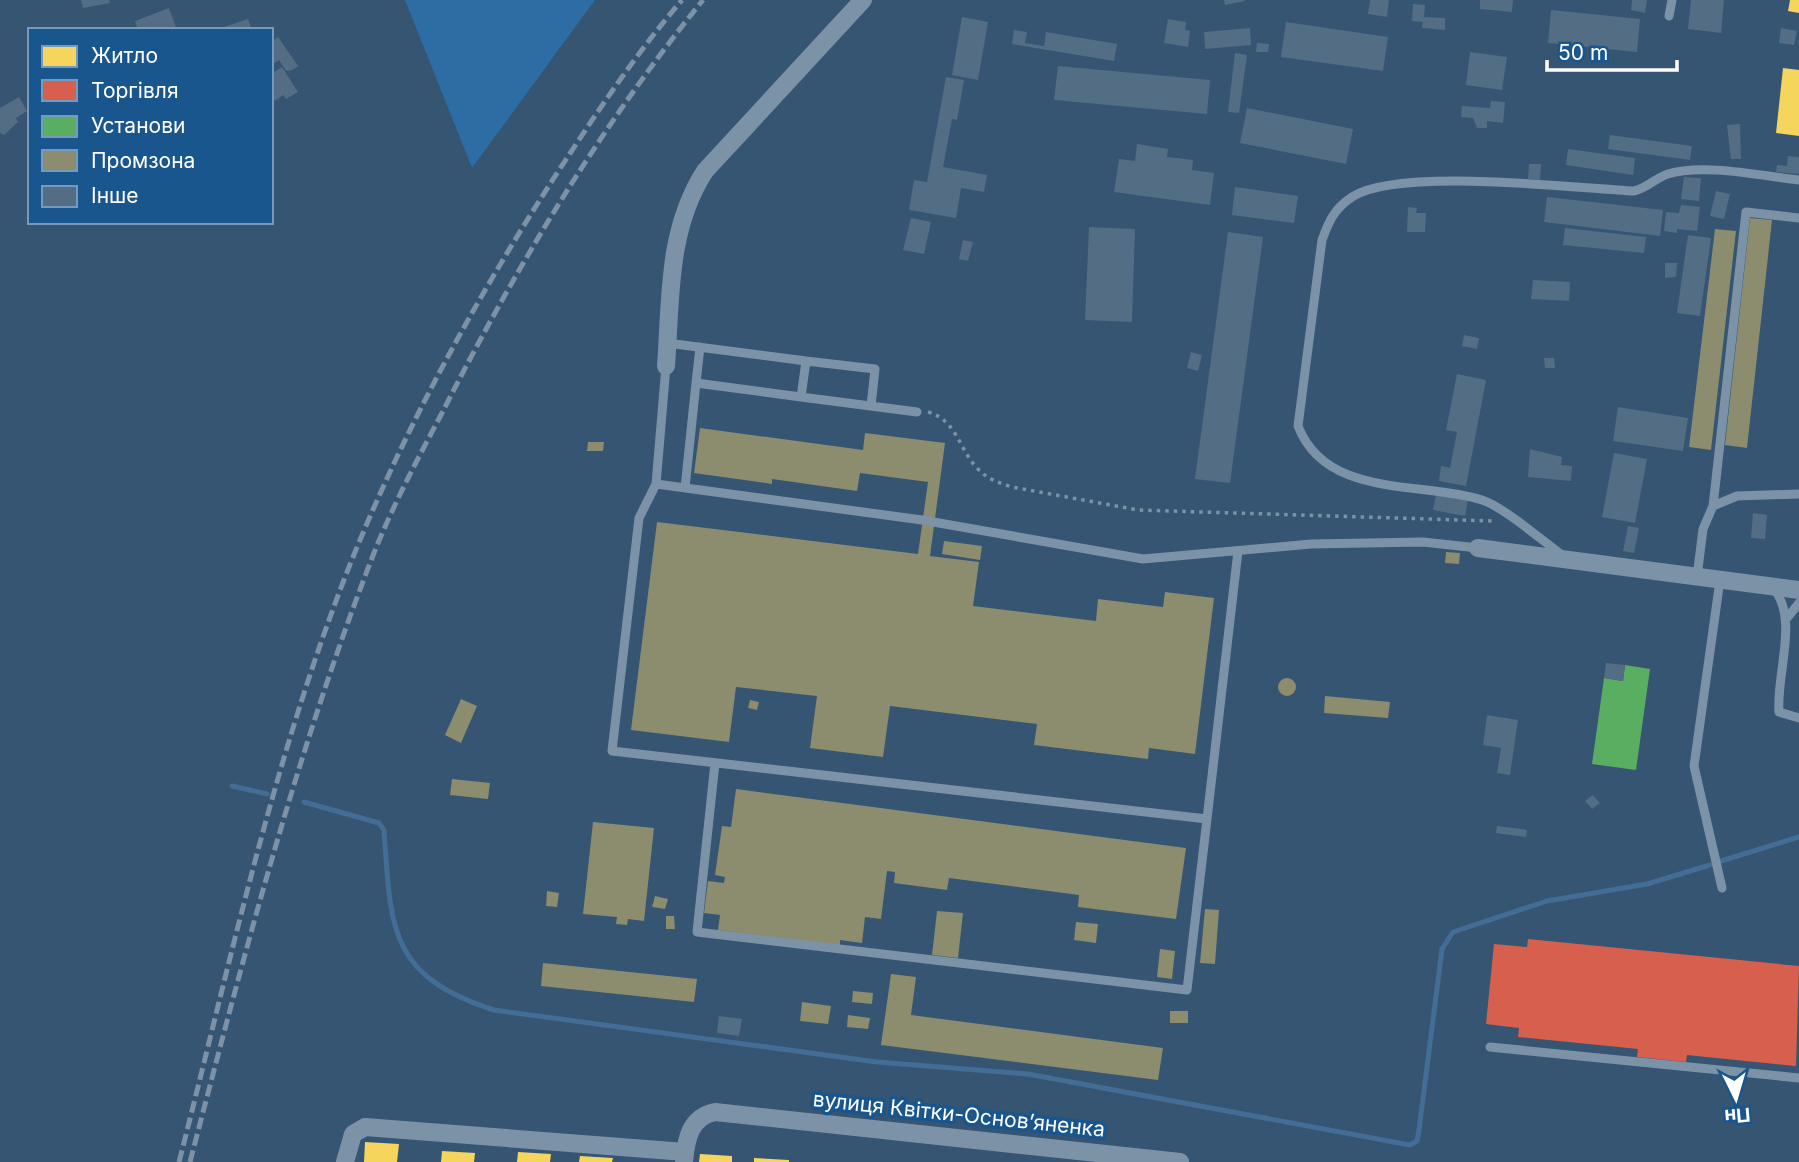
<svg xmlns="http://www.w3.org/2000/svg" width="1799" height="1162" font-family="Inter,sans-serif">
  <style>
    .green { fill: #2e6ca4 }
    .homes { fill: #f6d55c }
    .shops { fill: #d6604d }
    .public { fill: #5aae61 }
    .industry { fill: #8c8c6e }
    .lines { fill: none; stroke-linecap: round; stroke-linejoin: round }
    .stream { stroke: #446d95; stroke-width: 5 }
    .building { fill: #536d85 }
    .path { stroke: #7c92a7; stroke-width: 3.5; stroke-dasharray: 3.5 5; stroke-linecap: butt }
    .service { stroke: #7c92a7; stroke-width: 9 }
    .minor { stroke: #7c92a7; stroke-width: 18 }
    .rail { stroke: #7d92a6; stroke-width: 5; stroke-dasharray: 12 5; stroke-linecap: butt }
    .labels { text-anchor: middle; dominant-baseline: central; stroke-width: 7; stroke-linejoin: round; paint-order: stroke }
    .street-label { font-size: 21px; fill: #fff; stroke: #1a568e }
  </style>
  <rect width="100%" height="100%" fill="#355573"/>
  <path class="green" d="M405 0H595L472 168Z"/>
  <path class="homes" d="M1790 0H1799V13L1788 11Z
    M1783 68 1799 70V136L1776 133Z
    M365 1142 399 1144 397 1162H364Z
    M442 1151 475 1153 474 1162H441Z
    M518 1152 551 1154 550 1162H517Z
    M700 1154 732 1156V1162H699Z
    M580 1156 613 1158 612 1162H579Z
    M754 1158 789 1160V1162H754Z"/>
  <path class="shops" d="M1528 939 1799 966 1796 1066 1687 1055 1686 1062 1637 1057 1638 1049 1518 1037 1519 1028 1486 1024 1494 944 1527 947Z"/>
  <path class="public" d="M1625 665 1650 669 1636 770 1592 764 1604 678 1623 681Z"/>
  <path class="industry" d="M1750 218 1772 220 1747 448 1725 445Z
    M1715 229 1736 231 1711 450 1689 447Z
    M700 428 863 450 865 433 945 443 930 556 979 562 973 606 1096 621 1098 599 1163 607 1165 592 1214 598 1195 754 1149 748 1148 759 1034 745 1037 724 890 706 883 757 810 748 817 696 736 687 729 742 631 730 657 522 918 554 928 482 860 473 857 491 772 479V484L694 473Z
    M588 442H604L603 451H587Z
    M944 541 982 546 980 560 942 554Z
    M1446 552 1460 553 1459 564 1445 563Z
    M1278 687a9 9 0 1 1 18 0a9 9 0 1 1-18 0Z
    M1325 696 1390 702 1388 718 1324 713Z
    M461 699 477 706 461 743 445 735Z
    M750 700 759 702 757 710 748 708Z
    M452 779 490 783 488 799 450 795Z
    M736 789 1186 848 1176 919 1078 907 1079 895 949 878 947 890 894 883 895 872 887 871 881 919 865 917 862 943 840 940V946L718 930 720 915 704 913 708 881 724 883 725 877 715 875 722 826 731 827Z
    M593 822 654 828 644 921 628 919 627 925 616 924 617 917 583 914Z
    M547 891 559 893 557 907 546 906Z
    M655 896 668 899 665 909 652 907Z
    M1205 909 1219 910 1215 964 1200 963Z
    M937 911 963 913 958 958 932 955Z
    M666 916H674L675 929H666Z
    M1076 922 1098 924 1096 943 1074 940Z
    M1160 949 1175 951 1172 979 1157 977Z
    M543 963 697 979 694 1002 541 986Z
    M891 974 916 977 911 1015 1163 1048 1158 1080 881 1045Z
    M853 991 873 993 872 1004 852 1002Z
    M802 1002 831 1006 828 1024 800 1021Z
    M1170 1011H1188V1023H1170Z
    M848 1015 870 1018 868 1029 847 1027Z"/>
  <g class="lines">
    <path class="stream" d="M232 786 267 794
      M304 802 379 823 384 830C391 928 388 976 494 1010L877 1062 1028 1074 1410 1145 1417 1141 1419 1130 1442 949 1453 932 1547 901 1647 884 1710 865
      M1721 861 1799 837"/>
  </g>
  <path class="building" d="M81 0H109L110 3 83 8Z
    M1224 0H1245V1L1225 5Z
    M1370 0H1389L1387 17 1368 14Z
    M1480 0H1513L1512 12 1480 9Z
    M1632 0H1647L1645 13 1631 10Z
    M1691 0H1724L1721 33 1688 29Z
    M1413 4 1425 5 1424 17 1445 18V30L1422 28 1423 22 1412 21Z
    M169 8 177 30H138L135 21Z
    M1551 10 1640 19 1637 52 1548 43Z
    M962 17 988 22 978 80 952 75Z
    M248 19 252 30H218V29Z
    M1168 19 1186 22 1185 30 1190 31 1188 47 1164 43Z
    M1286 22 1388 37 1383 71 1281 57Z
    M1250 28 1251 45 1205 49 1204 32Z
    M1781 28 1797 31 1794 45 1779 43Z
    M1014 30 1027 32 1025 43 1044 46 1046 32 1117 44 1114 61 1012 44Z
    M278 37 298 66 292 70 286 71 279 60 273 64 271 61V42Z
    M1257 43 1269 44 1268 52H1256Z
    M1470 52 1507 57 1502 90 1466 85Z
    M1235 53 1247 55 1239 113 1228 112Z
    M1058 66 1210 80 1207 114 1054 100Z
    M282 67 298 92 286 99 283 95 275 101 271 94V74Z
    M946 77 964 80 957 120 952 119 943 167 987 175 984 192 961 188 956 218 909 210 914 180 927 182Z
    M19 97 27 111 16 118 18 122 4 135 0 133V108Z
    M1491 101 1505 102 1503 123 1487 121V128H1477L1473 118 1461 117 1462 106 1490 108Z
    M1247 108 1353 129 1346 164 1240 143Z
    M1740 124 1741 159H1731L1727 125Z
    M1610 135 1692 146 1690 160 1608 149Z
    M1137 144 1168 149 1167 157 1193 160 1192 170 1214 173 1210 205 1114 192 1119 159 1135 161Z
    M1568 149 1635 158 1633 175 1566 165Z
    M1788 156 1799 157V174L1776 172 1777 165 1787 166Z
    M1529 164H1541L1540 180 1528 179Z
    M1684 177 1701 178 1699 201 1681 199Z
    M1235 187 1298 196 1294 223 1232 215Z
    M1716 191 1730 194 1724 219 1710 216Z
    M1547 197 1663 210 1660 236 1544 222Z
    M1681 205 1700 207 1697 231 1677 229V233L1664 231 1666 212 1679 213Z
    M1408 207 1417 208 1416 213H1426L1425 232H1407Z
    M911 218 931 222 924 254 903 250Z
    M1089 227 1135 229 1132 322 1085 320Z
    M1565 228 1646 237 1644 253 1563 245Z
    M1228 232 1263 237 1230 483 1195 479Z
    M1688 235 1711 238 1700 316 1677 313Z
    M963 240 973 242 968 261 959 259Z
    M1665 263H1677L1676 277 1665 278Z
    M1533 280 1570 282 1569 301 1531 299Z
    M1464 335 1479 338 1477 349 1462 346Z
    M1191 352 1202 355 1198 371 1187 368Z
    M1544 358H1554L1555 368H1545Z
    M1457 374 1486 380 1466 486 1439 481 1441 466 1450 468 1457 432 1446 430Z
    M1618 407 1688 418 1683 451 1613 441Z
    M1530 449 1562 457 1561 465 1572 466 1571 481 1528 477Z
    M1614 453 1647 459 1635 523 1602 517Z
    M1436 495 1468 500 1465 516 1433 510Z
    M1753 513 1767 515 1765 539 1751 538Z
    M1628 526 1639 528 1634 553 1623 551Z
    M1606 663 1625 665 1623 681 1604 678Z
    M1487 715 1518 720 1510 775 1497 773 1501 748 1483 745Z
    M1593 795 1600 803 1592 809 1585 801Z
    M1497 826 1527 830 1526 837 1496 833Z
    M719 1016 742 1019 739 1036 717 1033Z"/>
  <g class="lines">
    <path class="path" d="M928 412C957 420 959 450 978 469 987 479 999 483 1012 487L1138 510 1493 521"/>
    <path class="service" d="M1669 16 1672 0
      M667 343 806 361
      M700 347 696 383 801 397
      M666 366 656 484 922 520 1143 559 1311 544 1423 542 1478 548
      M871 406 875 369 806 361 801 397 917 412
      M656 484 639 518 612 751 1207 819 1238 551
      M685 488 696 383
      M1713 506 1746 212 1799 218
      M1562 555C1543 541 1502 506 1482 500 1422 481 1326 499 1298 426L1322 240C1329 221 1334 209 1352 197 1398 167 1573 188 1634 191 1648 188 1655 178 1668 174 1703 163 1762 176 1799 180
      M1697 577 1703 529 1713 506 1737 496 1799 494
      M1720 580 1694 766 1722 888
      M1774 589C1799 619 1776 674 1779 712L1799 718
      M1788 617 1799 603
      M715 763 697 932 1187 990 1207 819
      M1490 1047 1799 1078"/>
    <path class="minor" d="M666 366C671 298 667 230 705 171L863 0
      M1478 548 1799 590
      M345 1162 353 1134 365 1127 685 1152
      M684 1162C686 1139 690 1117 715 1112L1180 1162"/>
    <path class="rail" d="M179 1162C231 960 275 751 353 557 409 419 483 286 565 161 601 106 639 50 682 0
      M190 1162C243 959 296 754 372 558 391 509 417 460 442 413 515 269 601 125 703 0"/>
  </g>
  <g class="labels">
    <g class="street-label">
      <text transform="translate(959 1114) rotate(6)">вулиця Квітки-Основʼяненка</text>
    </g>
  </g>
  <rect x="28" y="28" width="245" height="196" fill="#1a568e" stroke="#769abb" stroke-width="2"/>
  <rect x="42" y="46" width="35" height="21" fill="#f6d55c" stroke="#769abb" stroke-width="2"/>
  <text x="91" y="63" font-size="21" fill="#ffffff">Житло</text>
  <rect x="42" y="80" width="35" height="21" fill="#d6604d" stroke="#769abb" stroke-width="2"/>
  <text x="91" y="98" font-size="21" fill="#ffffff">Торгівля</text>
  <rect x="42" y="116" width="35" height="21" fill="#5aae61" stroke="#769abb" stroke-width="2"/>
  <text x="91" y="133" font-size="21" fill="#ffffff">Установи</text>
  <rect x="42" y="150" width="35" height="21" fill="#8c8c6e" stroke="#769abb" stroke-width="2"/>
  <text x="91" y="168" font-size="21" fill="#ffffff">Промзона</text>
  <rect x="42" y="186" width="35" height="21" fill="#536d85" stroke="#769abb" stroke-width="2"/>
  <text x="91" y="203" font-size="21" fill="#ffffff">Інше</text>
  <g transform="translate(1736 1099) rotate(175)" stroke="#1a568e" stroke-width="5" paint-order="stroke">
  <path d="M0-5L12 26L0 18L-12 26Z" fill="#ffffff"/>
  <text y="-10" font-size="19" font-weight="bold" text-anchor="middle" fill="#ffffff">Пн</text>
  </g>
  <path d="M1547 60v10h130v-10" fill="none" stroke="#ffffff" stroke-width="3.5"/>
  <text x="1558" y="60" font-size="21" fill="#ffffff" stroke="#1a568e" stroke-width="5" paint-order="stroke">50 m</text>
</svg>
